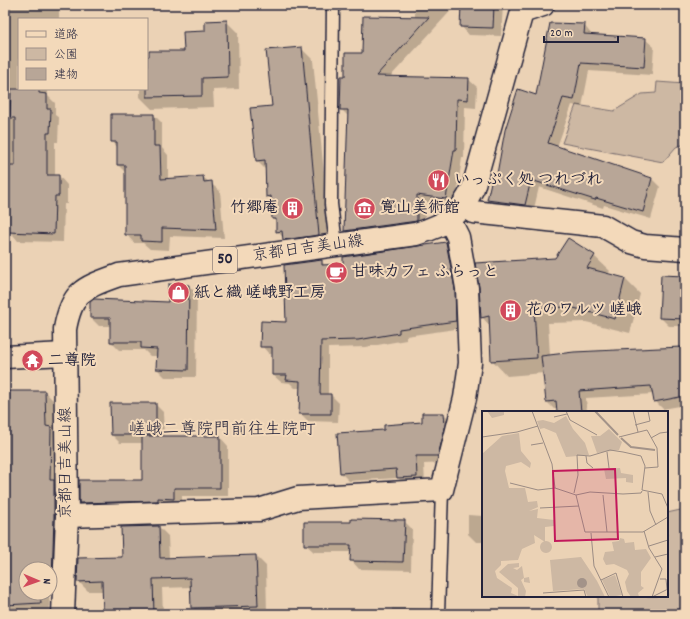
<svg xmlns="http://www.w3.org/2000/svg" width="690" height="619" font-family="Dekko,'Klee One',sans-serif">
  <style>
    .green { fill: #cdb8a3; stroke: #786d6f }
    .shadow { fill: #0003 }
    .building { fill: #b8a697; stroke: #22223b }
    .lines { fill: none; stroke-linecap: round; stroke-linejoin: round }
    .service-casing { stroke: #22223b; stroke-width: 15 }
    .minor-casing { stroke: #22223b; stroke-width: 25 }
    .primary-casing { stroke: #22223b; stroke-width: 25 }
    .service { stroke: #f3d9ba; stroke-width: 12 }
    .minor { stroke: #f3d9ba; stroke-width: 22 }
    .primary { stroke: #f3d9ba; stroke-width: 22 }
    .labels { text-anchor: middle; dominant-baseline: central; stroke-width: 4; stroke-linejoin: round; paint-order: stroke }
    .shield { fill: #f3d9ba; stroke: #615961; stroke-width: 1 }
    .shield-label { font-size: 15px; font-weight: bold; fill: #22223b }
    .poi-label { font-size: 16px; font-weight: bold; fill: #22223b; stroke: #f3d9ba; text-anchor: start }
    .street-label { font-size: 16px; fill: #22223b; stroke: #f3d9ba }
    .neighbourhood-label { font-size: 17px; fill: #22223b; stroke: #f3d9ba }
    .inset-river { fill: none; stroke: #a39389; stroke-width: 2 }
    .inset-road { fill: none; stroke: #9b8c84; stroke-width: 1 }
    .view { fill: #c2185b; fill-opacity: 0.15; stroke: #c2185b; stroke-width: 2 }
    .inset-edge { fill: none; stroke: #22223b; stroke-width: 2 }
  </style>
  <rect width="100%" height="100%" fill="#ebd2b5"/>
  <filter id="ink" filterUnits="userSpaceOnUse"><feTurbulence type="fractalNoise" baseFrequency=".025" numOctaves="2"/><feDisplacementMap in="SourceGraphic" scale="8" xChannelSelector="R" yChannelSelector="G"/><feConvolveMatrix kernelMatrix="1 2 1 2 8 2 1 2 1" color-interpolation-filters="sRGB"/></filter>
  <g filter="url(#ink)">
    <path class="green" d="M657 82 685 84V144L676 147 663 162 562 143 576 105 614 111 642 94 656 93Z
      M685 509V614H598V596H667V513Z"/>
    <path class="shadow" d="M5 5H59V19H19V89H48V96L55 103V115L59 118 58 142H55V176H59L67 185V204H64L63 242 18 241 9 230H5Z
      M415 5H456L390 77 468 79 477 87 476 108 465 107 464 158H462L455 207 425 202V229L353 239 345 231 349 117 341 109 346 77 363 55 415 18Z
      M462 5H503L501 36 469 35 461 26Z
      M684 20H685V80L684 79Z
      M226 21 238 33 239 89 213 90 214 107 152 109 140 97V89H147V58L185 52 207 32Z
      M584 25 592 35 645 39 654 47 652 75 589 71 582 107 572 105 557 147 652 179 660 187 651 219 604 205 603 208 539 187 533 213 496 208 488 200 497 175 537 96Z
      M301 48 313 60 331 246 296 251 277 231V223L273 219 272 201 267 196 266 170 256 160 273 107Z
      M154 115 162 123V148L168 155V180L203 177 220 191 224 238 170 236 169 250 150 249 143 243H134L126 234V173L118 165V148L112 141Z
      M568 239 594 256 610 271 608 274 625 279 640 294 630 333 586 322 548 323 550 356 680 348 685 353V405L663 409 655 401 654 394 586 398 587 412H558L557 409H554L547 402 544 373 507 376 492 360 490 326 482 317 556 259Z
      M446 243 454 251 463 328 406 336V340L366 347 328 348V395H331L339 403 338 422 308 421 300 413 301 388H295L290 383 281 382 273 375V354H269L262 346 287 323 321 261 326 266 344 265Z
      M685 277V326H669L660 317Z
      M189 286 197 294 196 377H165L157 369 158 356H150L144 350H119L111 342V326H99L91 318 94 300 169 303Z
      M5 392H45L55 402V432L60 437 61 591 50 592V569H26V593H49L50 612 5 614Z
      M155 404 163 412 164 437H220L228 446V496H182V506L89 511 80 503 143 480V443H120L112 435Z
      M444 414 452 422 446 463 424 464 425 485 406 486 398 478 349 481 341 473 385 431 423 423Z
      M468 515 483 516V542H476L468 534Z
      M404 521 412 529 411 570 359 569 351 560V552H314L305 544Z
      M159 527 168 536 169 558 256 556 266 566 267 614H199L192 607V587L162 588 163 614H104L103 591H88L78 581 123 558Z
      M392 608 426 609 431 614H392Z"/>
    <path class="building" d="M461 5H494L493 28 460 27Z
      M363 16 429 17 376 76 469 78 468 100 457 99 456 150H454L446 199 417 195V221L344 231 348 110H340L341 76H345V53H362Z
      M227 20 228 77 202 78V96L147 97V57L149 56V51H184L183 32 205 31V21Z
      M550 23 585 24 584 34 646 38 644 67 581 63 574 100 563 98 548 143 652 178 643 212 596 198 595 200 531 180 525 205 487 200 493 173 497 174 505 130 518 89 536 95Z
      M302 47 319 235 283 240 282 231 276 232V219H272L271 196 266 197 265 160 256 161 250 108 272 106 266 50Z
      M11 89H39V93L47 94V109H51L50 133H47V175H59V196H55L54 234 8 232 7 218H5V166H15V118H10Z
      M111 114H154V146H160L161 179 203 176 204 182 212 181 216 230 162 228V242L141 241V235H125V165H117V142H111Z
      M568 238 595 255 587 268 625 278 615 319 570 307 534 308 537 358 491 361 489 316 481 318 479 288 475 263 555 258Z
      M446 242 455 289 456 321 399 329V333L358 340 321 341 320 394H331V414H299L300 381 286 380 287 375H272V347H260L261 321 286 322 284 265 322 260V265L343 264V257Z
      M661 275 685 276V319L659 318Z
      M168 284 189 285 188 370 156 369 157 349 141 348V342H110V318H90V302L94 299 168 302Z
      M681 347 683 364H685V396L654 402 651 386 579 391 581 412H557L556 401 546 402 541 356 574 352Z
      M9 391H45L46 426 51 427V429L50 480H54V516L52 582H50V569H26V593H40L41 603 5 605V409H9Z
      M110 403H156V435H111Z
      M422 413H444L445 428 438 456H416L417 477 397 478 396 469 340 473 337 433 384 430V425L422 422Z
      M142 436H220V488H174V499L158 498V501L79 503V480H142Z
      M351 519 405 520 403 562 350 561 351 545H304V522H351Z
      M159 526 160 558 256 555 258 606 191 608 190 578 153 579 154 614H103L102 581 77 582 78 558 122 557 121 527Z"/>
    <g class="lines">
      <defs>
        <path id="service" d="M333 5 331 204 336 244
          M438 614 442 490"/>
        <path id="minor" d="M464 205 473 212 603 226 631 242 645 246 685 249
          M5 357 65 354
          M67 516 259 510 298 498 442 490 465 398 470 363 467 288 458 237 450 221"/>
        <path id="primary" d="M63 614 67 516 65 329C72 290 84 288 119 275L416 234C449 223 457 219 473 188L522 12 543 5"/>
      </defs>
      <use href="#service" class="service-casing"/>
      <use href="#minor" class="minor-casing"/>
      <use href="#primary" class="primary-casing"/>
      <use href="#service" class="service"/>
      <use href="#minor" class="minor"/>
      <use href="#primary" class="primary"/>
    </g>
  </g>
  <defs>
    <symbol id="restaurant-disc" viewBox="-11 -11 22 22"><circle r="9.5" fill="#d1495b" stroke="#f3d9ba"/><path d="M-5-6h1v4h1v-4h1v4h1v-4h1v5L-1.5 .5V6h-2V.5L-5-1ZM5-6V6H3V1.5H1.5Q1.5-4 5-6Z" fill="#fff"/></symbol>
    <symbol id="building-disc" viewBox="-11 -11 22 22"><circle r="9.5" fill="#d1495b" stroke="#f3d9ba"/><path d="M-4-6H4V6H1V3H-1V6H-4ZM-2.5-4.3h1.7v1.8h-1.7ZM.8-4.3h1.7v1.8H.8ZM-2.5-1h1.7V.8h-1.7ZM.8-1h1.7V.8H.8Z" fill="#fff"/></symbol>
    <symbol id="museum-disc" viewBox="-11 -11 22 22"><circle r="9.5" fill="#d1495b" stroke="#f3d9ba"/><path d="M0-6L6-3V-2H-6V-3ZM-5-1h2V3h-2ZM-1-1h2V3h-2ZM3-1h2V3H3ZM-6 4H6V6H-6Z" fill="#fff"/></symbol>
    <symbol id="cafe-disc" viewBox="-11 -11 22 22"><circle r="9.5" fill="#d1495b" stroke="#f3d9ba"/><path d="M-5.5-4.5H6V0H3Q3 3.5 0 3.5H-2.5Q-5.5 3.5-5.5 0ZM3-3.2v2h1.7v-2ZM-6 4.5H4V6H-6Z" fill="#fff"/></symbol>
    <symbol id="shop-disc" viewBox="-11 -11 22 22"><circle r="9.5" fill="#d1495b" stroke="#f3d9ba"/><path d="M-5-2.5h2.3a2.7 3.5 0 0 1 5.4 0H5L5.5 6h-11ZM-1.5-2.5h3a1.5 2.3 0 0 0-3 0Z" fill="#fff"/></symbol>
    <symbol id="temple-disc" viewBox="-11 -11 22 22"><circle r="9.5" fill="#d1495b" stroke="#f3d9ba"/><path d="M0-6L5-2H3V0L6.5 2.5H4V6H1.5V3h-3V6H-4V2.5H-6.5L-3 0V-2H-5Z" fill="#fff"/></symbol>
  </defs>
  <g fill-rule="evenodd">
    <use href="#restaurant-disc" x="426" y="168" width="25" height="25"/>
    <use href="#building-disc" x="280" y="196" width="25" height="25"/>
    <use href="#museum-disc" x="352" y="196" width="25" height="25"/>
    <use href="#cafe-disc" x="324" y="260" width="25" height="25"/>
    <use href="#shop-disc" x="166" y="280" width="25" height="25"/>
    <use href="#building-disc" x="498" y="298" width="25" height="25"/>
    <use href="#temple-disc" x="20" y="348" width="25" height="25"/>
  </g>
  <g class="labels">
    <rect class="shield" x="213" y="247" width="24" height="26" rx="3"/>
    <g class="shield-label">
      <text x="225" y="260">50</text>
    </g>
    <g class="poi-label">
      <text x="454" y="180">いっぷく処 つれづれ</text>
      <text x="278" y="208" text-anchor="end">竹郷庵</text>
      <text x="380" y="208">寛山美術館</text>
      <text x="352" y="272">甘味カフェ ふらっと</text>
      <text x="194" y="293">紙と織 嵯峨野工房</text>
      <text x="526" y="310">花のワルツ 嵯峨</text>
      <text x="48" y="361">二尊院</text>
    </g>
    <g class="street-label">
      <text transform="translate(308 249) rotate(-8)">京都日吉美山線</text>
      <text transform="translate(66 463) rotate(-90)">京都日吉美山線</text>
    </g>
    <g class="neighbourhood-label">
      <text x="222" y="431">嵯峨二尊院門前往生院町</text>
    </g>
  </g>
  <g transform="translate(482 411)">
    <rect width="186" height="186" fill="#ebd2b5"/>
    <path d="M5 0H22V4L10 7ZM84 5 91 18 103 32 107 44 84 46 74 22 62 17 58 18 55 10 61 9 72 12ZM127 18 140 31 137 39 115 42 109 25H118ZM37 22 39 40 49 52 48 57 39 51 24 55 23 60 27 77H43L46 91 55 90 56 96 47 100 56 98 55 107 72 109V115L63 116V131L52 124 53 132 40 138 36 149 19 150V154L13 160 15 167 30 177 29 182 36 185V177L17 161 26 153 37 152V156L31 157 35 159 40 155 42 167 47 166 48 172 42 171V167L39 169 44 180 43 186H0V43L20 25ZM138 57 139 62 151 64V72L144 71V67L124 68 122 58ZM138 127 142 128 143 132 152 131 153 139 164 138 169 147 159 161V175L162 177 156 182 157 186H149L145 180 143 171 147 163 145 159 132 153 124 154 121 148 123 141 132 140 130 131 137 130ZM58 136a6 6 0 1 1 12 0a6 6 0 1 1-12 0ZM99 146 115 170 123 186H106L102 178 71 180 68 149ZM133 164 140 184 128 186 120 169Z" fill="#cdb8a3"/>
    <path d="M95 172a5 5 0 1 1 10 0a5 5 0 1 1-10 0Z" fill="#a39389"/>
    <path class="inset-river" d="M113 0 136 24M139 27 149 36 173 39"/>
    <path class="inset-road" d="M50 0 70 53 73 77 94 84 103 121H161L186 106M84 0 88 9 115 24M151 0 156 21M72 6 85 3M153 14 168 10 166 0M0 26 35 21 56 15M137 26 165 19 175 37 176 56 163 57M169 27 178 22 186 21M49 34 61 32M125 41 127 57M104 45 105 52 111 57M28 72 56 79 73 77M166 81 168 100 174 114M92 82 96 64 95 44 108 45 128 39 141 41 159 45 163 55 160 79 180 83 186 97M94 84 108 81 141 83 159 82 160 80M121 84 125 121M58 97 97 95M162 120 167 137 180 158 170 186M109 122 112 155 127 186M167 135 186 129M173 146 186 143M178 168H184L185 178M119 169 134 162 141 186M61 182 102 179 104 186M170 186 186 178"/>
    <path class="view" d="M133 58 136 128 73 130 71 60Z"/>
    <rect width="186" height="186" class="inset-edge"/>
  </g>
  <rect width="690" height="619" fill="none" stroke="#f3d9ba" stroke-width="20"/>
  <rect x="10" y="10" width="670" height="599" fill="none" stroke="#22223b" stroke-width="1.5" filter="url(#ink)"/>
  <rect x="18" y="18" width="130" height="72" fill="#f3d9ba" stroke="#9f9087"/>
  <rect x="26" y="31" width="20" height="6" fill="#f3d9ba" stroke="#9f9087"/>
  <text x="54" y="38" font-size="12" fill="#22223b">道路</text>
  <rect x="26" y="48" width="20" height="12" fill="#cdb8a3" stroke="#9f9087"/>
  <text x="54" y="58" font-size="12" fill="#22223b">公園</text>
  <rect x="26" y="68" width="20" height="12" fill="#b8a697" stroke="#9f9087"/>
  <text x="54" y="78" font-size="12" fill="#22223b">建物</text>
  <g transform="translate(38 581) rotate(92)"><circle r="19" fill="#f3d9ba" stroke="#9f9087"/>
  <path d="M0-3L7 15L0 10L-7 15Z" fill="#d1495b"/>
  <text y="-6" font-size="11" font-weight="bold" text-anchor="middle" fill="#22223b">N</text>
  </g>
  <path d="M544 36v6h74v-6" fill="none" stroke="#22223b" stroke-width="2"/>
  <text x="550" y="36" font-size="12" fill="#22223b" stroke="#f3d9ba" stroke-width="3" paint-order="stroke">20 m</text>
</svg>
